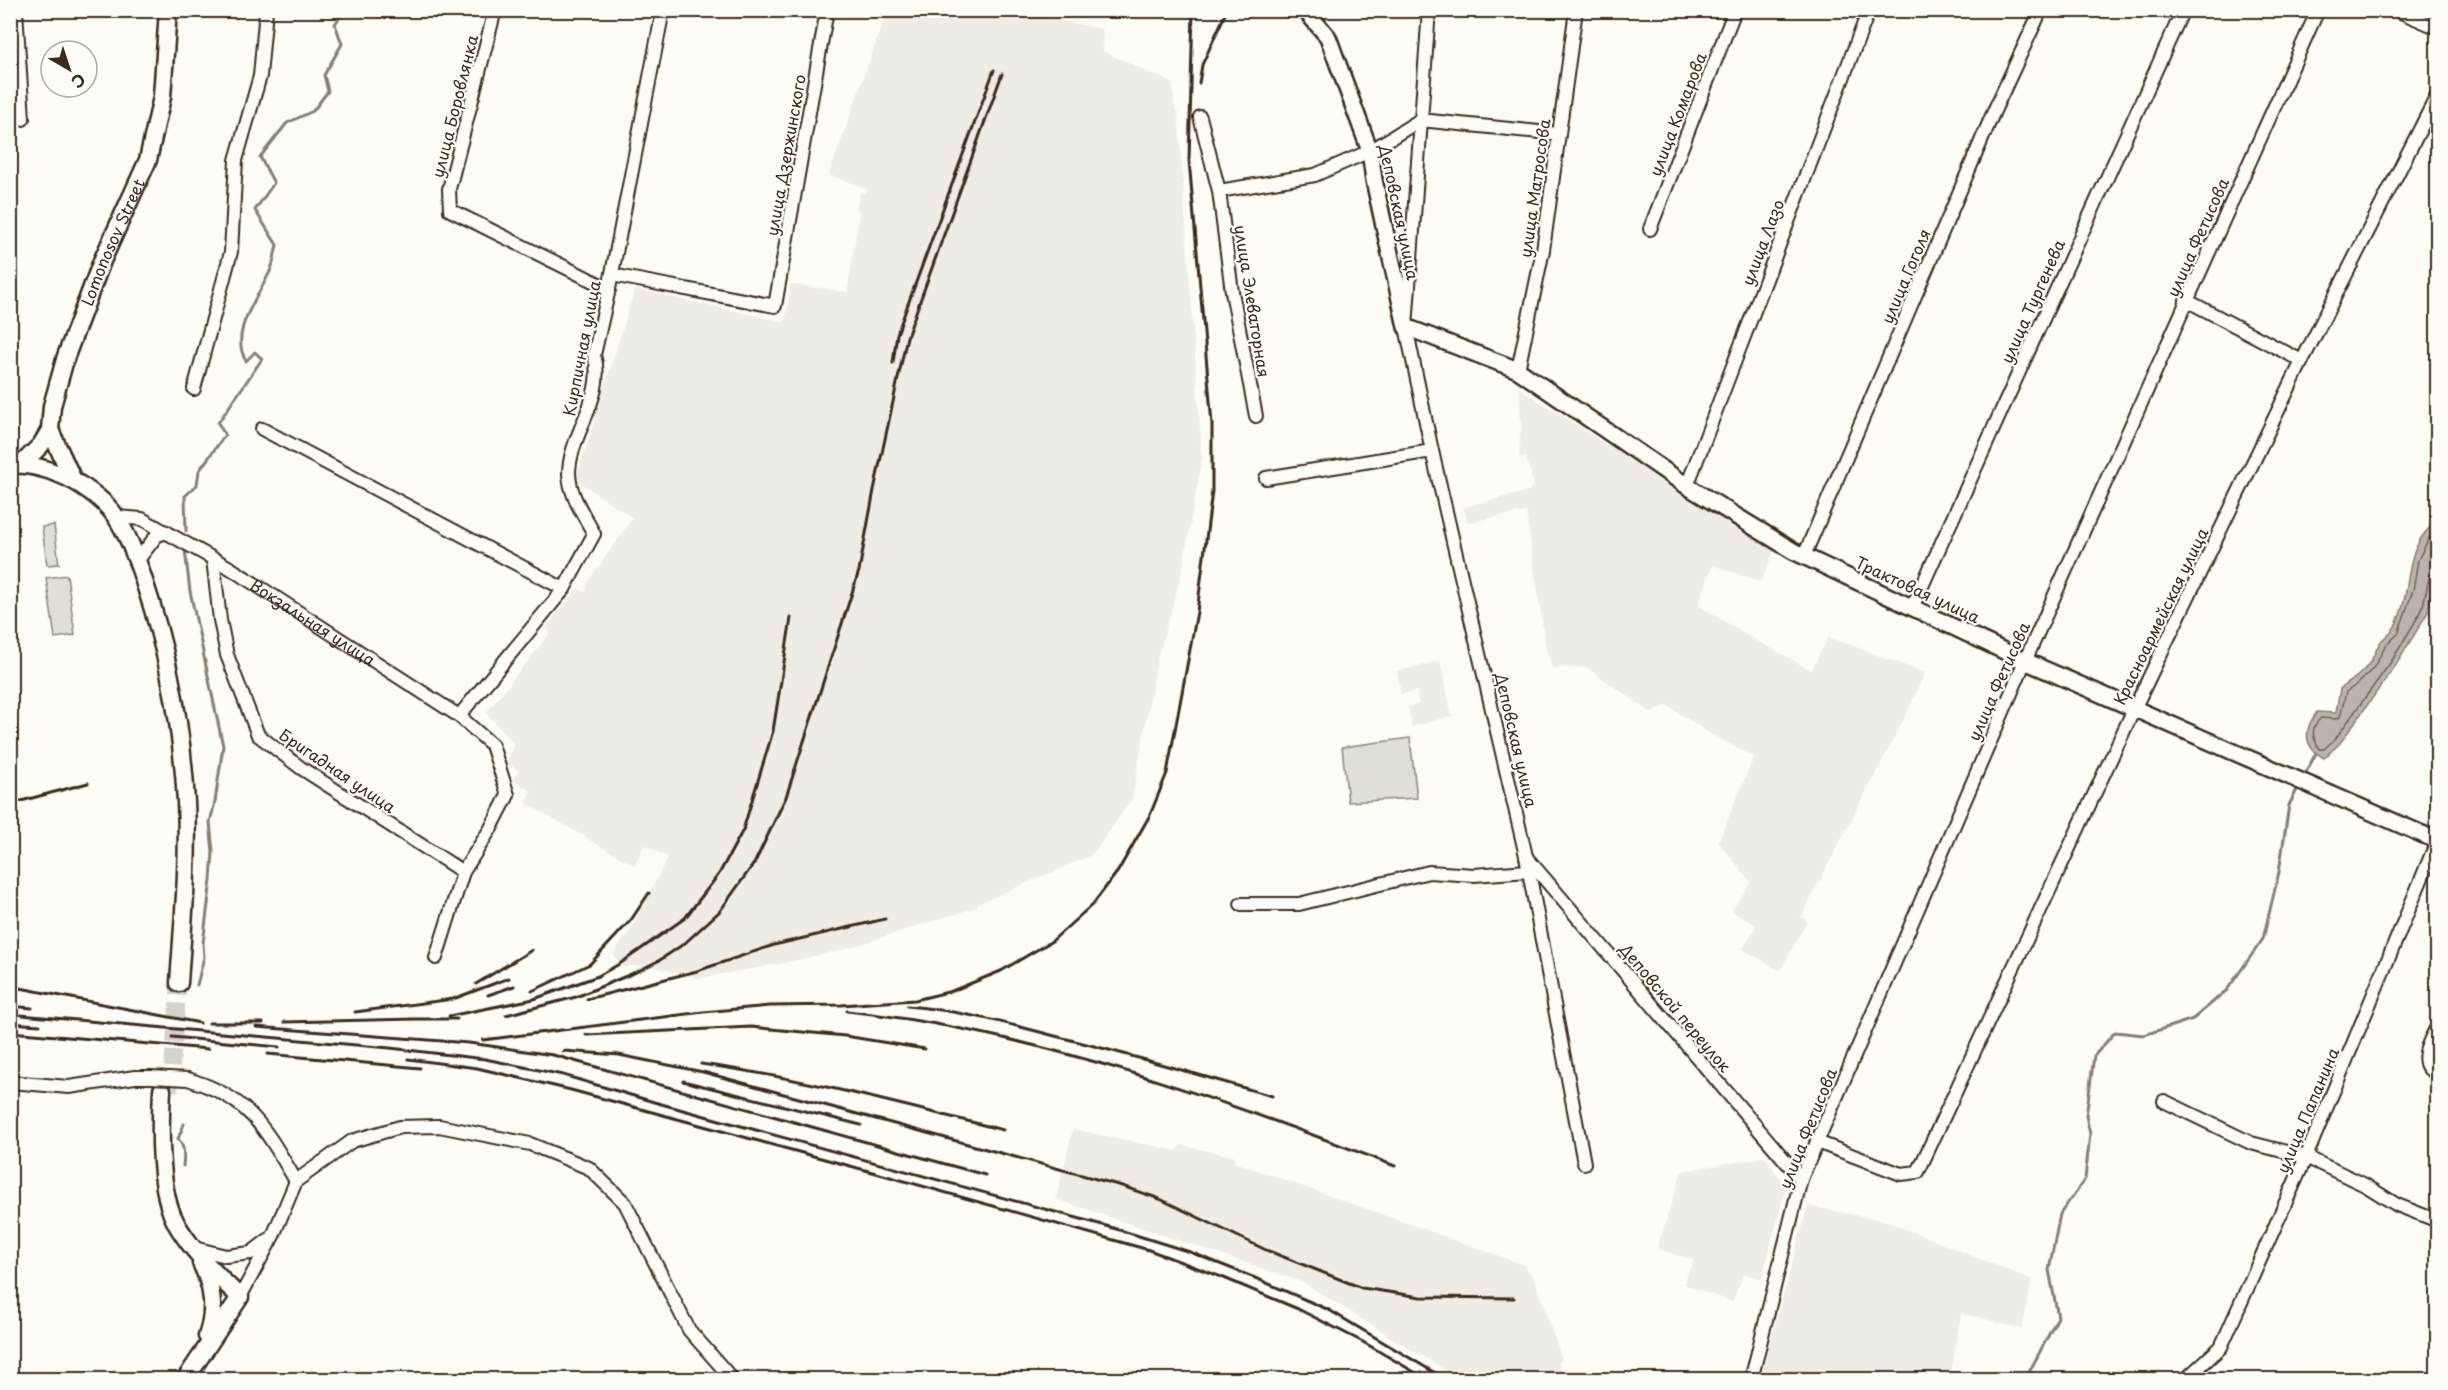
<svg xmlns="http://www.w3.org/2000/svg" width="2448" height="1390" font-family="'Playpen Sans',sans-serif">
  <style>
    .built { fill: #efece7 }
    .green { fill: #e1ded7; stroke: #8e847a; stroke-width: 1.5 }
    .water { fill: #bbb4ad; stroke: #887d74; stroke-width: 1.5 }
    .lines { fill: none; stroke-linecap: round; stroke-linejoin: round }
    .shore { stroke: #6e6157; stroke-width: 1.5 }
    .stream { stroke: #887d74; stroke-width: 3 }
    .secondary-tunnel { stroke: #d6d2cc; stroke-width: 16; stroke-dasharray: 16 8; stroke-linecap: butt }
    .minor-casing { stroke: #3b2a1e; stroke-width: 16 }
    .tertiary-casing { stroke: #3b2a1e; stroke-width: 20 }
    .secondary-casing { stroke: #3b2a1e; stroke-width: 21 }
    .minor { stroke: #fdfcf7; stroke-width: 12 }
    .tertiary { stroke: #fdfcf7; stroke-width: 15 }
    .secondary { stroke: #fdfcf7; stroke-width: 16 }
    .rail { stroke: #3b2a1e; stroke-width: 3 }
    .minor-bridge-casing { stroke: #3b2a1e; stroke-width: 16; stroke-linecap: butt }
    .minor-bridge { stroke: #fdfcf7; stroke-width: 12 }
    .labels { text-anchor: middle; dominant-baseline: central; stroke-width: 4.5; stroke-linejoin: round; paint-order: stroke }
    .street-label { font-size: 16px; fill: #3b2a1e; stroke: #fdfcf7 }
  </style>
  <rect width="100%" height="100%" fill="#fdfcf7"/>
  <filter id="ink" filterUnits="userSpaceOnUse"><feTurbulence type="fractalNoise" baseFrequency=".0167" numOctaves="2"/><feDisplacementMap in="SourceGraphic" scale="12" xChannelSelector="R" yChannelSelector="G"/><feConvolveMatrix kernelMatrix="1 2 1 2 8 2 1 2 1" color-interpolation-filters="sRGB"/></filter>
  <g filter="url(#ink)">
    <path class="built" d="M887 11H1015L1102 29 1103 51 1172 83 1175 110 1178 112 1202 458 1182 572 1157 660 1132 799 1096 850 1088 857 977 904V907L842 950 779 964 699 978 644 965 624 967 613 954 630 931 668 857 644 845 635 866 526 803 531 791 513 780 519 770 506 763 514 743 486 713 550 633 546 628 578 588 586 593 587 583 633 518 579 482 577 476 635 289 785 322 791 284 847 292 860 211 856 209 860 193H866L868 189 829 175Z
      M1519 388 1680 492 1775 549 1761 582 1713 565 1698 605 1750 637 1811 670 1829 637 1925 673 1905 717 1801 917 1807 922 1780 971 1743 949 1757 925 1731 911 1751 882 1718 842 1754 757 1707 732 1667 705 1652 713 1586 667 1552 668 1546 649 1526 512 1468 522 1463 507 1529 491 1534 486 1526 457H1519L1521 424Z
      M1440 661 1452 716 1412 727 1408 707 1419 704 1416 691 1401 694 1397 671Z
      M1073 1129 1177 1151 1181 1145 1236 1157 1234 1162 1522 1264 1534 1278 1561 1356 1559 1363 1564 1379H1459L1302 1282 1056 1199Z
      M1765 1157 1786 1187 1762 1279 1744 1274 1732 1302 1683 1284 1694 1260 1657 1249 1682 1171Z
      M1808 1206 1886 1221 2032 1280 2022 1329 1961 1313 1950 1379H1760Z"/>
    <path class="green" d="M54 525 59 564 47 565 42 527Z
      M67 575 75 635 55 638 46 578Z
      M1410 738 1417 798 1348 802 1342 747Z"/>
    <path class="water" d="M2437 522V570L2433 583 2428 612 2396 665 2340 743 2324 758C2302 746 2304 729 2317 712L2336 713 2340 689C2351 681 2363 673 2371 661 2375 654 2377 646 2382 640 2385 637 2390 635 2392 631 2415 598 2399 547 2437 522Z"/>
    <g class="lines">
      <path class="shore" d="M2438 529 2431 534 2418 560 2413 590 2398 634 2386 645 2374 667 2359 683 2346 692 2340 717 2335 719 2321 718C2310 728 2312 738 2320 749H2324L2335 739 2391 662 2422 610 2430 574 2438 571"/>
      <path class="stream" d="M186 531 185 496 197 485 199 471 225 435 218 423 262 359 255 352 246 361C228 331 260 296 271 269 274 261 275 253 277 245L255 210 274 183 260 157 287 123 313 111 328 91 324 75 342 44 335 24 345 10
        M185 550 190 591 223 746 215 802 210 822 213 852 211 880 203 943 204 957 197 985
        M2304 776 2316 753
        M183 1166C184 1157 185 1146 178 1139L184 1124
        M2025 1380 2058 1317 2049 1270 2060 1214 2085 1179 2090 1134 2086 1116 2094 1056 2115 1032 2144 1035 2193 1019 2227 990 2263 939 2279 872 2289 805 2300 784"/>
      <path class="secondary-tunnel" d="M170 1091 179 983"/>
      <defs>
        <g id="minor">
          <path d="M16 10 23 119"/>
          <path d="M495 10 449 189 450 210 609 289"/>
          <path d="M1429 10 1406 327 1432 451 1526 856 1584 1163"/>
          <path d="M2396 10 2438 28"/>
          <path d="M1200 117 1219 191 1315 175 1370 151 1420 120 1559 134"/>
          <path d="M1219 191 1232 292 1256 416"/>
          <path d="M1650 229 1735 10"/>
          <path d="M612 275 775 306 827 10"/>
          <path d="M2186 300 2302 361"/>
          <path d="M1518 370 1543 250 1576 10"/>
          <path d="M194 389 231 252 236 160 260 76 266 10"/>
          <path d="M262 429 564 589"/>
          <path d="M1266 478 1432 451"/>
          <path d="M1687 486 1869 10"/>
          <path id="s1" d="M116 517 142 519 230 568 459 716 492 745 508 795 491 828 463 872 436 958"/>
          <path d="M1804 556 1994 111 2041 10"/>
          <path d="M213 559 220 620 227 655 258 735 301 768 463 872"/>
          <path d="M137 561 157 535 167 532"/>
          <path d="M1913 606 2183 10"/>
          <path d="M459 716 564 589 594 534C584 515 570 496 569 474 569 434 607 396 594 355L609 289 663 10"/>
          <path d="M1526 857 1801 1179"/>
          <path d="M1241 904H1299L1429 872 1474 875 1528 871"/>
          <path d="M2438 1025C2430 1040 2414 1065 2438 1074"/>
          <path d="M10 1082 69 1087 135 1077H151"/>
          <path d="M202 1084C254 1103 269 1136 296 1181"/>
          <path d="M2164 1101 2251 1143 2306 1157 2365 1185 2397 1205 2438 1221"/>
          <path d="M1817 1142 1901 1174 1918 1172 2134 709 2302 361 2438 94"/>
          <path d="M194 1248 226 1256 251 1253 268 1240"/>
          <path d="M240 1297 273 1236 296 1181 352 1141 400 1127 439 1126 530 1144 589 1168 625 1203 689 1330 733 1380"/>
          <path d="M1751 1380 1801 1179 2025 661 2318 10"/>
          <path d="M2185 1380 2221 1347 2306 1157 2438 839"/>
        </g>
        <path id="tertiary" d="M1305 10 1328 37 1370 151 1374 180 1406 327 1518 370 1687 486 1793 551 2025 661 2438 841"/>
        <g id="secondary">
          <path d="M50 430 73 480"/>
          <path id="s2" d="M23 463 41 445 50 430 52 406 66 356 102 261 148 160 162 97 168 10"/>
          <path d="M10 465C27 463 43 468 59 474 79 482 104 499 116 517 129 536 138 562 145 584 168 653 182 728 186 802 189 862 183 923 179 983"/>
          <path d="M162 1090C160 1126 158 1191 176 1223 191 1250 217 1276 240 1297L185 1380"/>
          <path d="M201 1263C213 1287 216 1310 207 1336"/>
        </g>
      </defs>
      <use href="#minor" class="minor-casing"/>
      <use href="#tertiary" class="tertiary-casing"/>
      <use href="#secondary" class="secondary-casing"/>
      <use href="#minor" class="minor"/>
      <use href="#tertiary" class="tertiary"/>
      <use href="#secondary" class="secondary"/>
      <path class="rail" d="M1199 83 1202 65 1227 10
        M893 363 897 334 994 70
        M10 804 88 783
        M476 984 532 950
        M10 986 200 1023
        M532 991 590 964 631 920 649 893
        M488 995 514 986
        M587 999 697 971 774 945 885 919
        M10 1006 32 1008
        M907 1006C957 1010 1006 1023 1055 1036 1128 1054 1200 1075 1272 1096
        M847 1011C1034 1031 1220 1099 1395 1166
        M355 1012 453 999 509 978
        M21 1015 390 1048 485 1059 563 1075 654 1102 1110 1227 1190 1252 1260 1280 1329 1310 1447 1380
        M506 1015 576 997 636 972 660 960 685 943 720 911 755 862 786 797 859 571 874 490 907 337 1002 74
        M449 1016 534 999 598 976 621 963 685 918 719 874 743 830 773 731 791 618
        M409 1019H457
        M284 1022 416 1019
        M10 1023 40 1025
        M209 1023H263
        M256 1027 469 1043 553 1055 985 1175
        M10 1032 208 1049
        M586 1035 751 1027 845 1036 925 1049
        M172 1037 279 1047
        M483 1040 703 1012 770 1006 841 1005 915 1000 952 991 1001 971 1052 941 1093 904 1118 871 1150 815 1167 773 1197 612 1212 491V424L1189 160 1193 10
        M563 1051 620 1055
        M268 1054 420 1068
        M614 1054 703 1072 1122 1186 1160 1199 1266 1250 1362 1288 1421 1297 1514 1298
        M408 1059 477 1068 571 1090 876 1173 1149 1250 1224 1278 1298 1309 1363 1342 1428 1380
        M701 1064C803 1078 903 1105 1003 1130
        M683 1081 861 1125"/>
      <defs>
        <path id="minor-bridge" d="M151 1077 188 1079 202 1084"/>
      </defs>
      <use href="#minor-bridge" class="minor-bridge-casing"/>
      <use href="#minor-bridge" class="minor-bridge"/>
    </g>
  </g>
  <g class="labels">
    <g class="street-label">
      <text transform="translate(454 106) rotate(-76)">улица Боровлянка</text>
      <text transform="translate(1677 114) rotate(-69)">улица Комарова</text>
      <text transform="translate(785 155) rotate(-80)">улица Дзержинского</text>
      <text transform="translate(1534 188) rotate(-82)">улица Матросова</text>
      <text transform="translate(1400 212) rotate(78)">Деповская улица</text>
      <text transform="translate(2197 237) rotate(-66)">улица Фетисова</text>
      <text transform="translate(1762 242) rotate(-69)">улица Лазо</text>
      <text stroke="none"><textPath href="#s2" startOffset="242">Lomonosov Street</textPath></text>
      <text transform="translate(1905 276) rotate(-67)">улица Гоголя</text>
      <text transform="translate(1253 301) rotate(81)">улица Элеваторная</text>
      <text transform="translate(2032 301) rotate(-66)">улица Тургенева</text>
      <text transform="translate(581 348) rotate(-79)">Кирпичная улица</text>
      <text transform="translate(1918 589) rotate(25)">Трактовая улица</text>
      <text transform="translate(2160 616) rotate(-64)">Красноармейская улица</text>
      <text stroke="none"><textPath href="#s1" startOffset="226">Вокзальная улица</textPath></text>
      <text transform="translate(1998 681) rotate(-66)">улица Фетисова</text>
      <text transform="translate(1517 740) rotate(77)">Деповская улица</text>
      <text transform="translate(338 770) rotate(34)">Бригадная улица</text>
      <text transform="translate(1676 1007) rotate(50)">Деповской переулок</text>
      <text transform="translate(2307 1110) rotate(-67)">улица Папанина</text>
      <text transform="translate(1807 1128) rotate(-68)">улица Фетисова</text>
    </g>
  </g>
  <rect width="2448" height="1390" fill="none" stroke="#fdfcf7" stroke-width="36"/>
  <rect x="18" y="18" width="2412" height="1354" fill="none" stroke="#3b2a1e" stroke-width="2" filter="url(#ink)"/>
  <g transform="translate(69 69) rotate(141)"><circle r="28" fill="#fdfcf7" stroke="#afa8a0" stroke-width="1.5"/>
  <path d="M0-4.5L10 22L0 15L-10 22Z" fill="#3b2a1e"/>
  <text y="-9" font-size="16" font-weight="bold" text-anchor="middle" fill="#3b2a1e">С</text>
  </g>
</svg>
